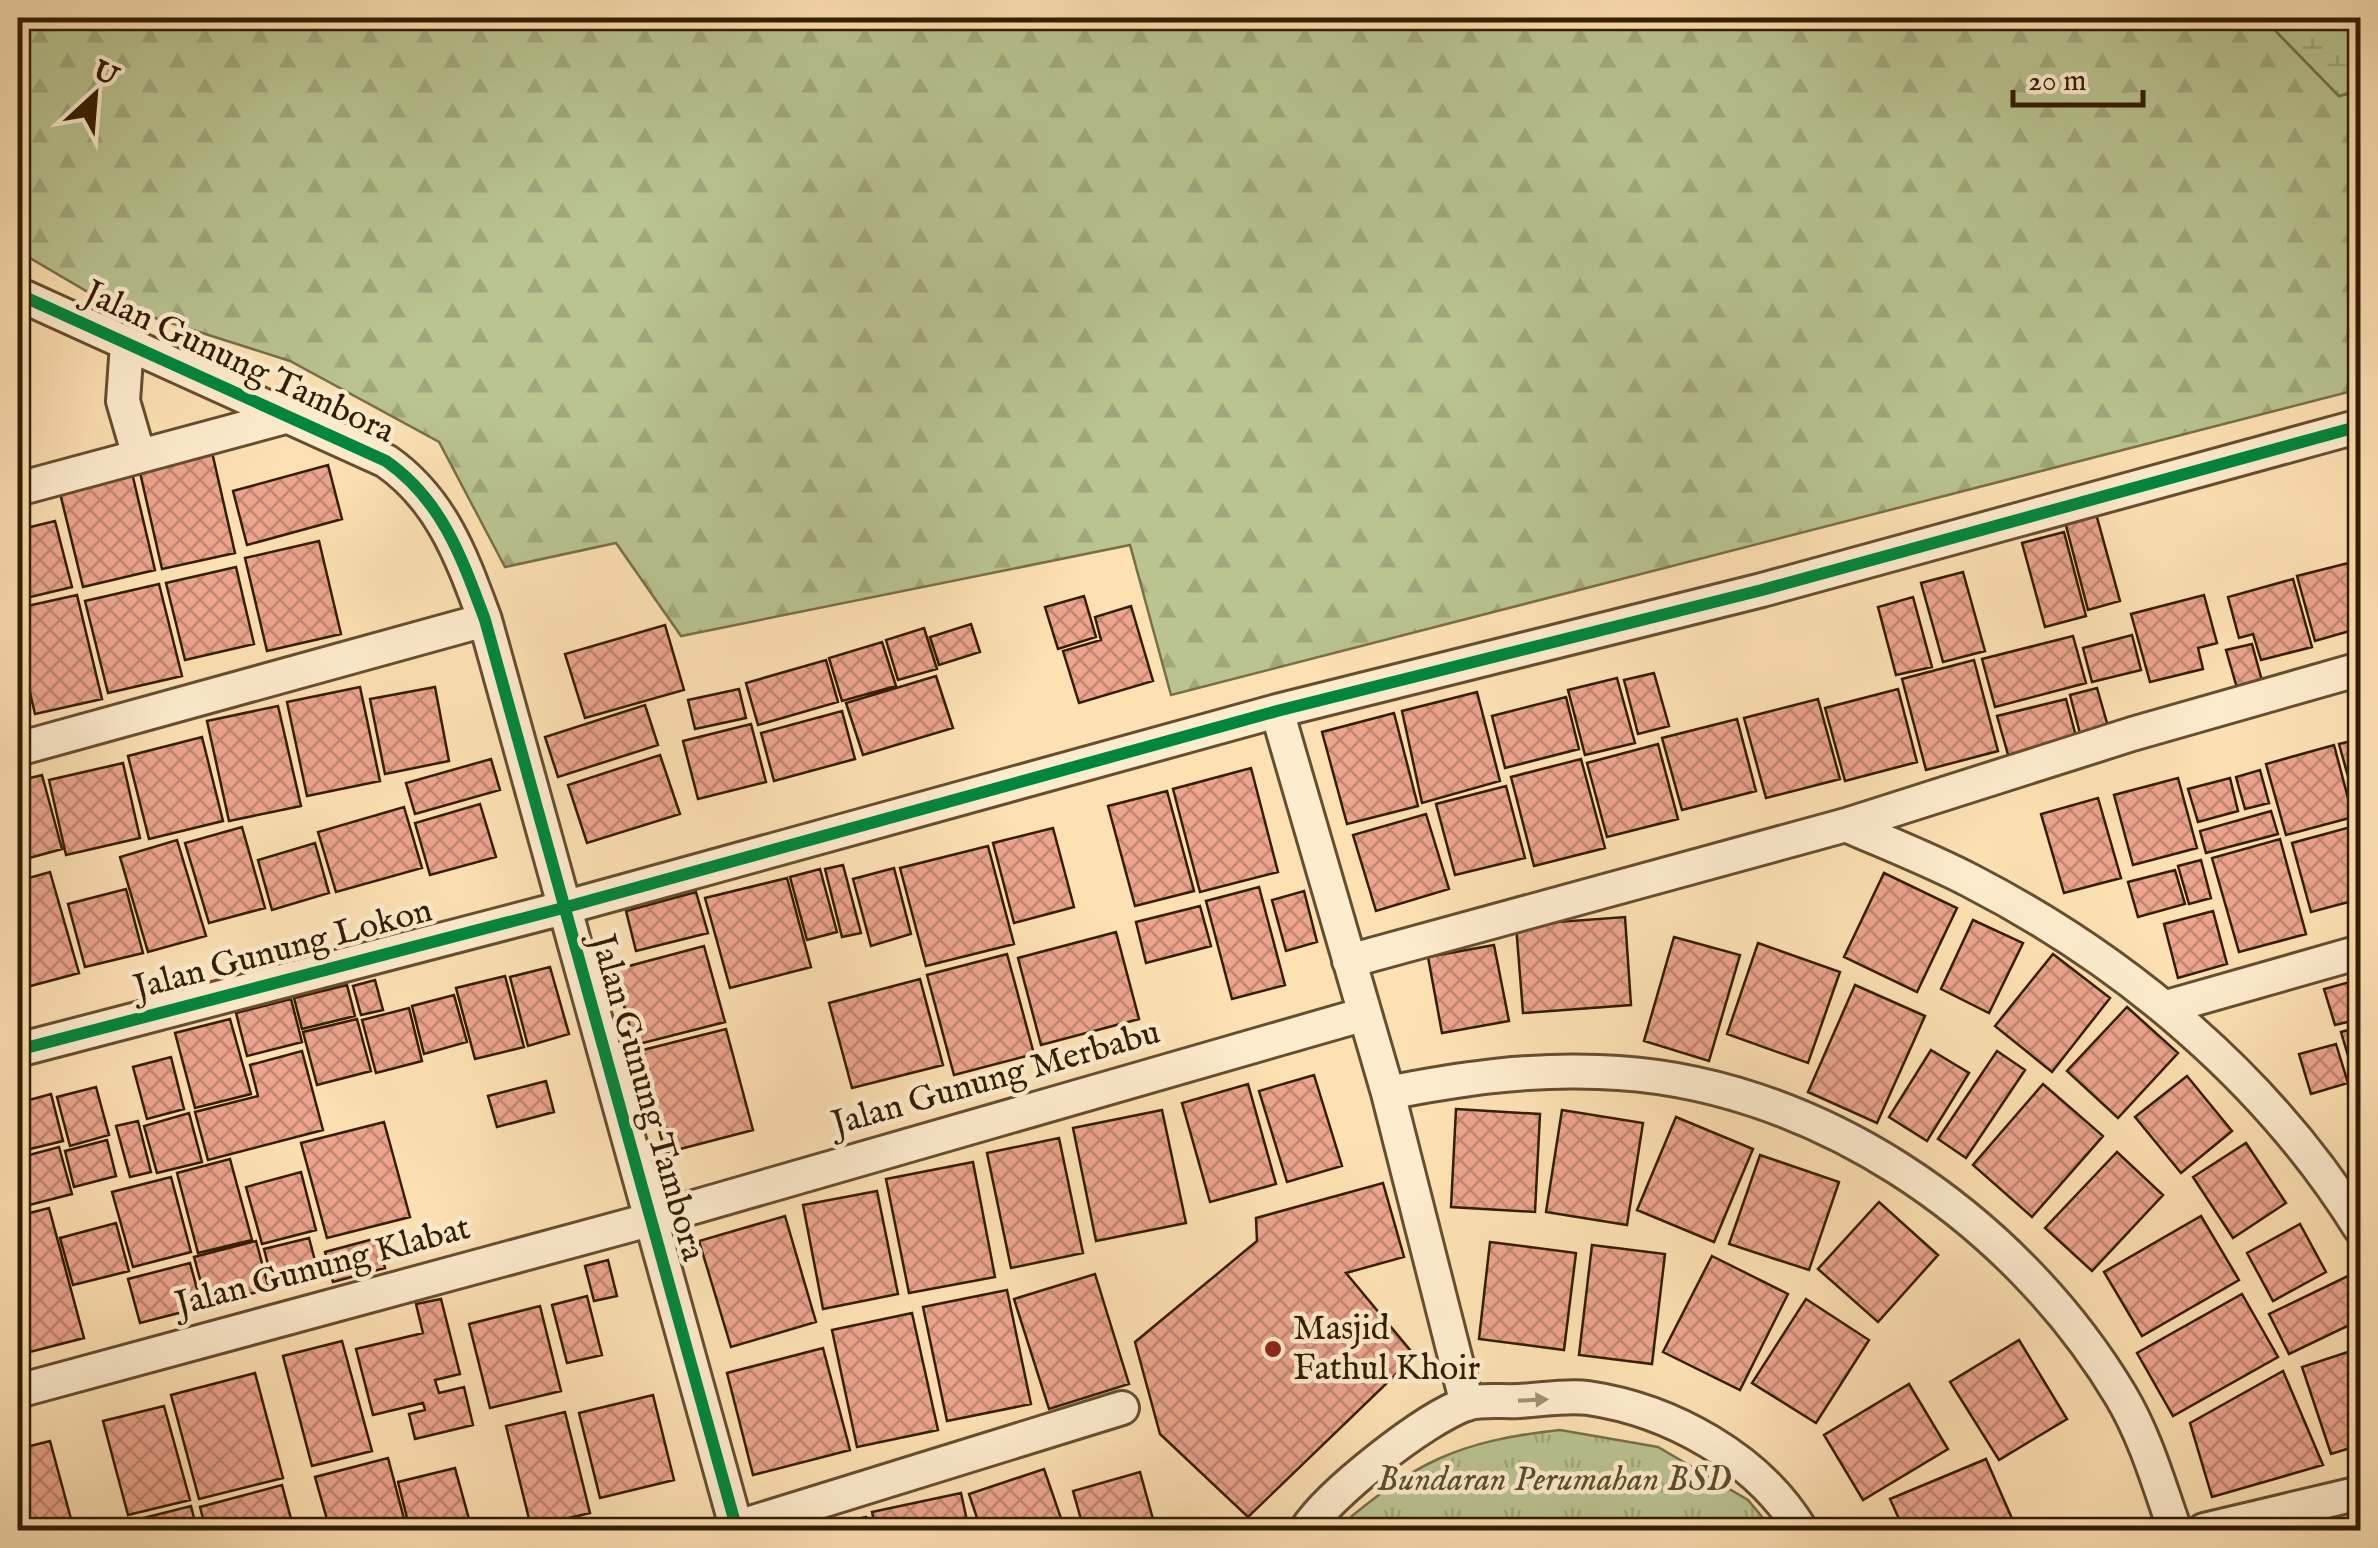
<svg xmlns="http://www.w3.org/2000/svg" width="2378" height="1548" font-family="'IM FELL English',serif">
  <style>
    .grass { fill: url(#grass-tufts); stroke: #767049; stroke-width: 2.5 }
    .forest { fill: url(#forest-firs); stroke: #767049; stroke-width: 2.5 }
    .wetland { fill: url(#wetland-marsh); stroke: #767049; stroke-width: 2.5 }
    .building { fill: url(#building-cross-hatch); stroke: #321d01; stroke-width: 2.5 }
    .lines { fill: none; stroke-linecap: round; stroke-linejoin: round }
    .minor-casing { stroke: #654e2e; stroke-width: 38 }
    .minor { stroke: #feecce; stroke-width: 32 }
    .cycleway-casing { stroke: #feecce; stroke-width: 19 }
    .cycleway { stroke: #00873e; stroke-width: 12 }
    .oneway { fill: #a28f72 }
    .poi-dot { fill: #8f2418; stroke: #feecce; stroke-width: 4 }
    .labels { text-anchor: middle; dominant-baseline: central; stroke-width: 9; stroke-linejoin: round; paint-order: stroke }
    .street-label { font-size: 35px; fill: #321d01; stroke: #feecce }
    .poi-label { font-size: 35px; fill: #321d01; stroke: #feecce; text-anchor: start }
    .park-label { font-size: 35px; font-style: italic; fill: #5a4f2c; stroke: #feecce }
  </style>
  <defs>
    <pattern id="grass-tufts" width="24" height="20" patternUnits="userSpaceOnUse" patternTransform="scale(2.5)"><rect width="24" height="20" fill="#b9c491"/><path d="M3 7l-1-3M5 7V3M7 7l1-3M15 17l-1-3M17 17v-4M19 17l1-3" fill="none" stroke="#a0a87b"/></pattern>
    <pattern id="forest-firs" width="22" height="20" patternUnits="userSpaceOnUse" patternTransform="scale(2.5)"><rect width="22" height="20" fill="#b9c491"/><path d="M5 1l3.5 6h-7zM16 11l3.5 6h-7z" fill="#a0a87b"/></pattern>
    <pattern id="wetland-marsh" width="20" height="14" patternUnits="userSpaceOnUse" patternTransform="scale(2.5)"><rect width="20" height="14" fill="#b9c491"/><path d="M1 5h8M5 5V1M11 12h8M15 12V8" fill="none" stroke="#a0a87b"/></pattern>
    <pattern id="building-cross-hatch" width="8" height="8" patternUnits="userSpaceOnUse" patternTransform="scale(2.5)"><rect width="8" height="8" fill="#eda58e"/><path d="M0 0l8 8M0 8l8-8" fill="none" stroke="#c18672"/></pattern>
  </defs>
  <rect width="100%" height="100%" fill="#fde1b3"/>
  <filter id="stains"><feTurbulence type="fractalNoise" baseFrequency=".002" numOctaves="4"/><feColorMatrix values="0 0 0 0 .2 0 0 0 0 .09 0 0 0 0 .02 0 0 0 .5 -.17"/></filter>
  <radialGradient id="worn" r=".72"><stop offset=".6" stop-color="#630" stop-opacity="0"/><stop offset="1" stop-color="#630" stop-opacity=".3"/></radialGradient>
  <path class="grass" d="M1560 1430 1658 1447 1748 1500 1773 1530H1335C1414 1463 1456 1441 1560 1430Z"/>
  <path class="forest" d="M18 18H2263L2339 96 2360 90V389L1171 695 1130 545 681 636 616 543 505 567 439 442 290 361 105 302 18 251Z"/>
  <path class="wetland" d="M2263 18H2360V90L2339 96Z"/>
  <path class="building" d="M212 452 235 553 162 569 139 468Z
    M328 465 342 519 247 545 233 491Z
    M132 473 155 570 83 587 59 489Z
    M2095 510 2120 601 2088 610 2064 518Z
    M55 521 72 587 18 600V530Z
    M2064 532 2086 616 2045 627 2022 543Z
    M319 541 341 634 267 651 245 558Z
    M2360 560V628L2315 641 2297 576Z
    M236 567 254 644 185 660 166 583Z
    M1963 572 1985 651 1943 662 1921 583Z
    M2293 579 2312 647 2261 660 2253 634 2239 638 2228 597Z
    M159 584 182 676 108 693 85 601Z
    M77 595 102 699 35 714 18 641V608Z
    M2204 595 2217 643 2198 648 2203 669 2150 682 2131 614Z
    M1084 596 1096 637 1058 649 1045 607Z
    M1913 597 1932 667 1896 675 1878 607Z
    M1131 606 1153 681 1079 703 1063 651 1101 640 1095 617Z
    M971 624 980 652 939 665 930 637Z
    M665 625 684 690 585 718 565 654Z
    M924 628 937 669 898 680 886 640Z
    M2132 635 2141 670 2092 682 2083 648Z
    M2073 636 2086 683 1995 707 1982 659Z
    M882 642 896 686 842 701 829 658Z
    M2252 644 2262 681 2237 688 2226 650Z
    M826 660 838 702 758 725 746 683Z
    M1974 660 1998 751 1926 770 1902 679Z
    M1654 673 1669 726 1638 734 1624 680Z
    M936 676 953 728 863 755 846 703Z
    M18 677 27 715 18 717Z
    M1617 678 1635 743 1585 755 1568 690Z
    M360 687 380 781 307 796 287 702Z
    M435 687 449 761 385 774 370 699Z
    M2097 688 2111 737 2083 745 2070 695Z
    M739 689 746 718 695 729 688 700Z
    M1898 689 1917 762 1845 781 1825 708Z
    M1477 692 1500 781 1422 803 1402 711Z
    M1566 697 1579 749 1505 768 1492 716Z
    M1818 699 1840 779 1766 798 1744 718Z
    M2066 699 2077 740 2009 758 1997 716Z
    M645 705 658 745 558 777 545 737Z
    M278 706 301 806 229 821 207 721Z
    M842 711 855 759 774 781 761 733Z
    M1394 713 1418 806 1347 824 1322 732Z
    M1737 719 1756 791 1682 810 1662 738Z
    M751 724 766 782 698 799 683 741Z
    M202 737 223 821 149 839 128 756Z
    M2360 739V816H2359L2339 744Z
    M1658 744 1678 819 1607 837 1587 763Z
    M2334 745 2353 817 2286 835 2266 764Z
    M660 755 680 814 587 843 568 785Z
    M491 759 500 790 415 814 406 783Z
    M1581 759 1605 848 1534 866 1511 777Z
    M123 763 140 838 66 855 49 780Z
    M1251 768 1278 872 1200 892 1173 789Z
    M2260 770 2269 803 2245 809 2236 777Z
    M42 775 62 849 18 861V781Z
    M2178 778 2197 848 2133 865 2114 795Z
    M2230 778 2238 811 2198 822 2188 789Z
    M1506 786 1525 858 1455 875 1436 804Z
    M1167 791 1194 891 1135 906 1108 806Z
    M2098 798 2121 878 2064 893 2041 814Z
    M480 804 496 857 430 875 415 823Z
    M404 807 422 868 336 892 318 832Z
    M2271 811 2278 834 2206 853 2200 831Z
    M1426 814 1449 889 1376 911 1353 835Z
    M2358 825 2360 899 2311 912 2292 843Z
    M242 827 265 908 209 923 185 843Z
    M1053 828 1074 907 1014 923 993 843Z
    M2280 839 2306 934 2239 952 2212 858Z
    M177 840 206 936 148 952 120 857Z
    M315 843 329 893 272 910 258 860Z
    M988 846 1014 944 926 966 900 868Z
    M2201 860 2211 898 2189 904 2178 866Z
    M843 865 861 933 842 937 825 869Z
    M894 868 911 934 871 946 853 879Z
    M820 869 837 932 807 940 790 877Z
    M2175 870 2185 904 2138 917 2128 882Z
    M50 872 79 973 27 987 18 953V881Z
    M1884 873 1957 908 1917 992 1844 957Z
    M787 878 811 967 730 988 705 898Z
    M1259 887 1285 985 1232 999 1206 901Z
    M126 889 143 953 85 967 68 904Z
    M1304 891 1317 942 1286 951 1272 900Z
    M696 892 708 933 636 951 626 911Z
    M1200 906 1211 946 1146 963 1136 922Z
    M2213 911 2227 964 2178 978 2164 924Z
    M1625 917 1631 1005 1523 1013 1516 925Z
    M1973 920 2023 943 1989 1013 1941 989Z
    M1116 932 1139 1019 1041 1045 1018 958Z
    M1674 937 1740 955 1709 1061 1644 1041Z
    M1758 943 1840 972 1808 1063 1727 1034Z
    M1494 945 1509 1021 1442 1033 1428 957Z
    M704 946 725 1022 635 1045 614 970Z
    M1007 954 1034 1054 954 1075 927 975Z
    M2053 954 2110 998 2052 1072 1995 1026Z
    M550 967 569 1034 528 1046 510 977Z
    M505 976 524 1047 475 1059 456 988Z
    M920 979 943 1065 852 1088 829 1003Z
    M375 980 383 1010 361 1015 353 986Z
    M2357 980 2360 1019 2335 1025 2324 989Z
    M347 985 355 1016 302 1029 294 998Z
    M1855 985 1925 1016 1877 1123 1808 1092Z
    M454 995 467 1042 424 1054 412 1006Z
    M291 999 302 1042 247 1056 236 1013Z
    M2127 1007 2178 1053 2118 1118 2067 1071Z
    M409 1008 422 1061 376 1073 362 1020Z
    M230 1019 251 1094 195 1108 175 1033Z
    M357 1019 371 1071 317 1085 303 1032Z
    M2356 1028 2360 1066 2352 1069 2341 1032Z
    M726 1029 753 1130 665 1153 639 1051Z
    M2336 1044 2348 1083 2311 1094 2299 1054Z
    M1931 1050 1969 1073 1927 1141 1889 1117Z
    M302 1051 323 1130 208 1160 195 1112 258 1096 250 1065Z
    M1997 1051 2025 1070 1966 1158 1938 1139Z
    M171 1057 184 1109 147 1119 133 1067Z
    M1314 1075 1342 1166 1287 1182 1259 1091Z
    M2187 1076 2232 1131 2181 1173 2135 1117Z
    M546 1081 554 1112 497 1127 488 1096Z
    M1248 1084 1276 1184 1210 1202 1182 1103Z
    M2043 1084 2103 1136 2032 1217 1973 1165Z
    M96 1087 109 1135 70 1146 57 1097Z
    M51 1094 63 1141 18 1152V1103Z
    M1456 1109 1540 1114 1535 1212 1451 1207Z
    M1162 1110 1186 1223 1096 1241 1073 1128Z
    M1562 1110 1643 1123 1627 1225 1546 1212Z
    M189 1113 202 1162 157 1173 144 1126Z
    M1676 1117 1753 1149 1714 1242 1637 1210Z
    M138 1121 151 1172 130 1177 116 1126Z
    M384 1122 410 1217 327 1238 301 1143Z
    M1059 1138 1083 1253 1011 1268 987 1153Z
    M107 1140 116 1176 74 1187 65 1151Z
    M2246 1143 2286 1203 2233 1238 2193 1177Z
    M59 1147 72 1194 18 1208V1158Z
    M2117 1152 2163 1195 2092 1271 2045 1228Z
    M1760 1155 1839 1182 1809 1270 1729 1244Z
    M230 1159 252 1240 198 1253 177 1173Z
    M973 1162 995 1277 909 1293 886 1179Z
    M301 1172 316 1230 262 1244 246 1187Z
    M171 1177 191 1252 133 1267 112 1192Z
    M1383 1183 1404 1257 1346 1273 1415 1356 1248 1517 1160 1434 1135 1342 1257 1241 1256 1218Z
    M877 1191 898 1294 823 1309 803 1205Z
    M1879 1202 1938 1255 1878 1322 1818 1269Z
    M49 1208 84 1338 22 1354 18 1336V1216Z
    M785 1216 816 1322 731 1347 699 1241Z
    M2201 1216 2239 1280 2142 1336 2104 1272Z
    M116 1223 129 1271 73 1285 60 1238Z
    M2300 1224 2326 1272 2273 1301 2247 1253Z
    M309 1238 318 1272 273 1284 264 1249Z
    M377 1238 385 1268 333 1282 325 1252Z
    M256 1241 269 1289 207 1305 194 1257Z
    M1490 1242 1576 1253 1564 1350 1479 1339Z
    M1592 1245 1665 1254 1652 1364 1579 1355Z
    M1712 1256 1788 1294 1740 1390 1663 1352Z
    M608 1260 617 1296 594 1301 585 1266Z
    M190 1263 202 1307 140 1323 128 1279Z
    M1095 1274 1129 1384 1049 1409 1014 1299Z
    M2348 1276 2360 1301V1320L2289 1354 2269 1314Z
    M1007 1290 1031 1404 947 1421 923 1307Z
    M2242 1294 2278 1357 2173 1416 2137 1353Z
    M587 1296 602 1355 567 1363 552 1305Z
    M441 1299 460 1374 435 1380 439 1393 464 1387 473 1425 415 1439 409 1414 425 1410 423 1403 373 1415 356 1349 423 1333 416 1304Z
    M1806 1299 1869 1340 1816 1423 1752 1383Z
    M540 1306 561 1391 490 1408 469 1324Z
    M912 1313 938 1430 857 1447 832 1330Z
    M2019 1340 2067 1419 1999 1460 1950 1382Z
    M342 1341 372 1451 312 1466 283 1356Z
    M823 1348 850 1450 753 1475 727 1373Z
    M2360 1348V1445L2331 1454 2302 1367Z
    M2283 1371 2323 1465 2212 1497 2190 1423Z
    M255 1373 283 1478 199 1499 171 1395Z
    M1909 1384 1948 1449 1863 1500 1824 1435Z
    M653 1395 674 1480 600 1498 579 1413Z
    M164 1406 190 1500 128 1515 103 1421Z
    M565 1412 590 1513 531 1527 506 1426Z
    M50 1441 74 1530H18V1449Z
    M388 1458 407 1530H330L315 1477Z
    M1986 1459 2017 1530H1904L1890 1499Z
    M455 1468 472 1530H410L398 1482Z
    M1044 1469 1065 1530H981L969 1494Z
    M1140 1472 1156 1530H1084L1073 1491Z
    M282 1485 294 1530H206L200 1507Z
    M961 1493 969 1530H876L872 1512Z
    M191 1506 197 1530H135L132 1521Z
    M866 1517 869 1530H811Z
    M2360 1521V1530H2341L2340 1526Z"/>
  <g class="lines">
    <defs>
      <path id="minor" d="M18 294 386 461C442 500 462 558 485 620L737 1530
        M127 344 123 401 139 456
        M18 489 285 417
        M1277 711 1388 1093 1467 1404
        M18 749 485 620
        M1846 825C1887 843 1931 860 1971 881 2126 961 2267 1079 2360 1228
        M1349 961 1846 825 2132 734 2360 669
        M2167 1007 2360 952
        M18 1050 563 908 1277 711 1762 590 2360 426
        M1388 1093C1458 1079 1527 1069 1599 1072 1811 1078 2014 1217 2121 1396 2146 1438 2159 1485 2175 1530
        M18 1391 649 1220 1365 1014
        M728 1530 1122 1408
        M1306 1530C1330 1493 1424 1419 1466 1404 1481 1399 1504 1402 1519 1401 1541 1400 1566 1395 1588 1398 1670 1410 1758 1458 1801 1530
        M2204 1530 2360 1493"/>
    </defs>
    <use href="#minor" class="minor-casing"/>
    <use href="#minor" class="minor"/>
    <defs>
      <path id="cycleway" d="M18 294 386 461C442 500 462 558 485 620L737 1530
        M18 1050 563 908 1277 711 1762 590 2360 426"/>
    </defs>
    <use href="#cycleway" class="cycleway-casing"/>
    <use href="#cycleway" class="cycleway"/>
  </g>
  <defs><path id="oneway-solid" d="M-6-.8H1V-3.2L6.5 0L1 3.2V.8H-6Z" transform="scale(2.5)"/></defs>
  <use class="oneway" href="#oneway-solid" transform="translate(1533 1400) rotate(-3)"/>
  <circle class="poi-dot" cx="1273" cy="1349" r="10"/>
  <g class="labels">
    <g class="street-label">
      <text transform="translate(239 363) rotate(25)">Jalan Gunung Tambora</text>
      <text transform="translate(283 950) rotate(-15)">Jalan Gunung Lokon</text>
      <text transform="translate(996 1079) rotate(-16)">Jalan Gunung Merbabu</text>
      <text transform="translate(647 1098) rotate(74)">Jalan Gunung Tambora</text>
      <text transform="translate(323 1267) rotate(-15)">Jalan Gunung Klabat</text>
    </g>
    <g class="poi-label">
      <text x="1293" y="1329">Masjid<tspan x="1293" dy="40">Fathul Khoir</tspan></text>
    </g>
    <g class="park-label">
      <text x="1554" y="1480">Bundaran Perumahan BSD</text>
    </g>
  </g>
  <rect width="2378" height="1548" fill="none" stroke="#fde1b3" stroke-width="60"/>
  <rect x="20" y="20" width="2338" height="1508" fill="none" stroke="#321d01" stroke-width="5"/>
  <rect x="30" y="30" width="2318" height="1488" fill="none" stroke="#321d01" stroke-width="2.5"/>
  <g transform="translate(95 95) rotate(26)" stroke="#feecce" stroke-width="8" paint-order="stroke">
  <path d="M0-8L18 38L0 25L-18 38Z" fill="#321d01"/>
  <text y="-15" font-size="28" font-weight="bold" text-anchor="middle" fill="#321d01">U</text>
  </g>
  <path d="M2013 90v15h130v-15" fill="none" stroke="#321d01" stroke-width="5"/>
  <text x="2028" y="90" font-size="30" fill="#321d01" stroke="#feecce" stroke-width="8" paint-order="stroke">20 m</text>
  <rect width="100%" height="100%" filter="url(#stains)"/>
  <rect width="100%" height="100%" fill="url(#worn)"/>
</svg>
